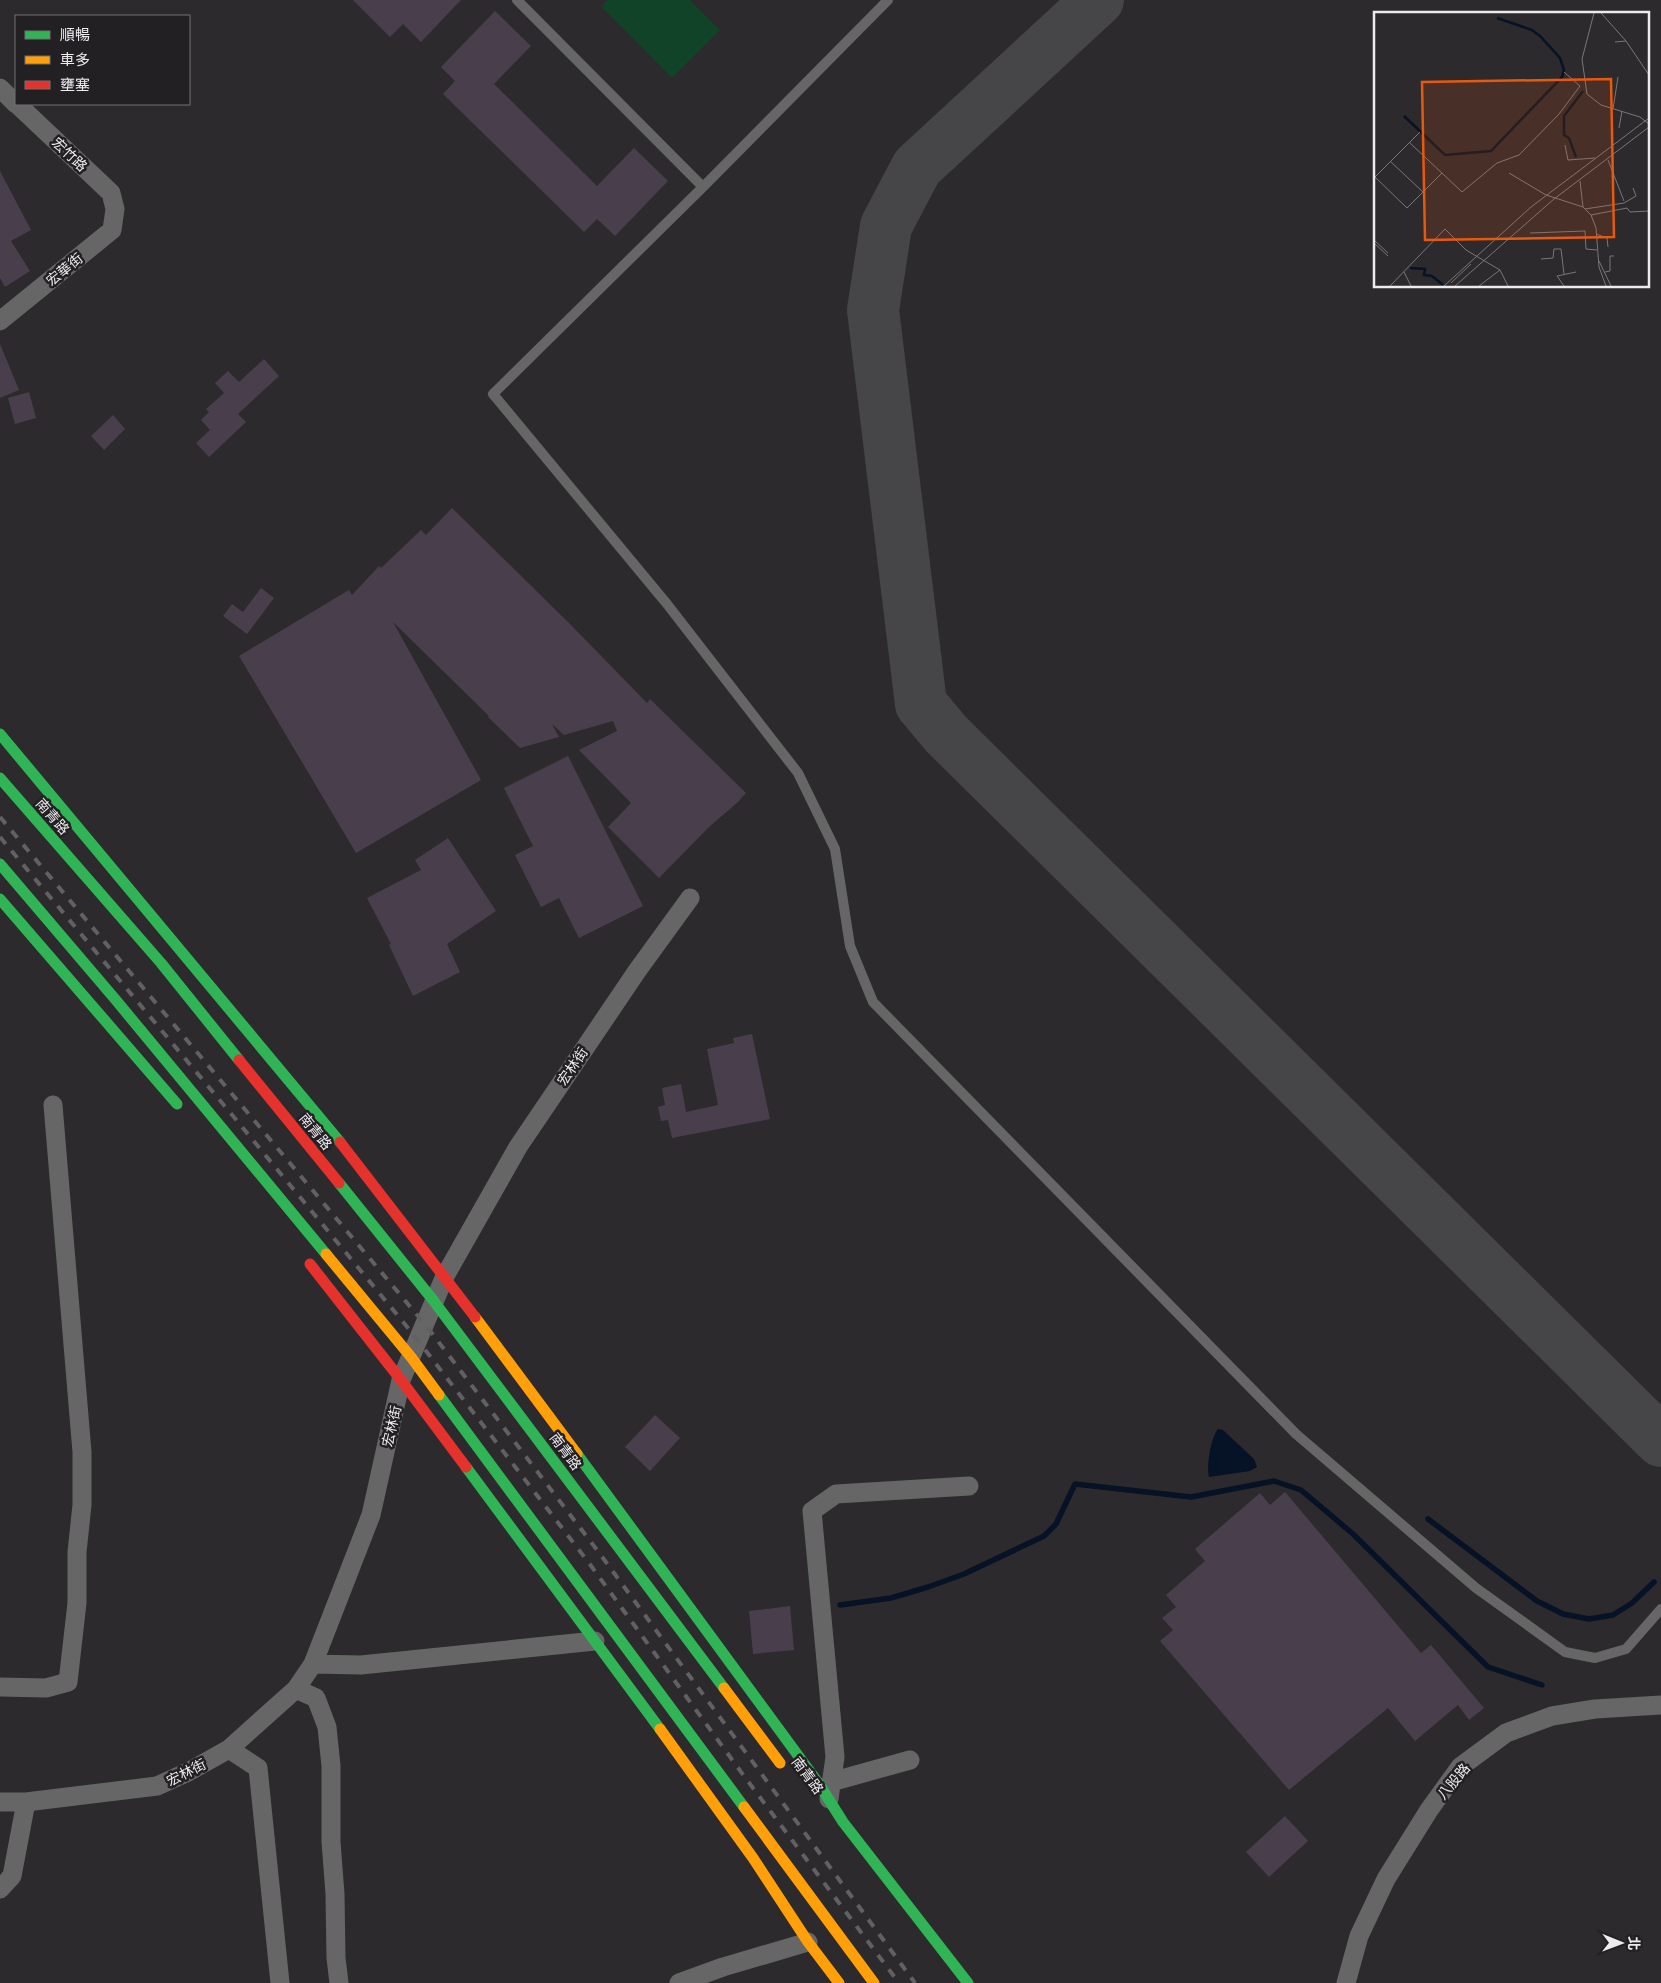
<svg xmlns="http://www.w3.org/2000/svg" width="1661" height="1983" font-family="Lato,'Noto Sans TC',sans-serif">
  <style>
    .green { fill: #114329 }
    .water { fill: #061225 }
    .lines { fill: none; stroke-linecap: round; stroke-linejoin: round }
    .stream { stroke: #061225; stroke-width: 5.5 }
    .taxiway { stroke: #464548; stroke-width: 52 }
    .building { fill: #493f4c }
    .lane { stroke: #676667; stroke-width: 10 }
    .street { stroke: #676667; stroke-width: 19 }
    .fast { stroke: #30b455; stroke-width: 11 }
    .slow { stroke: #ff9f0a; stroke-width: 11 }
    .jam { stroke: #e5322d; stroke-width: 11 }
    .rail { stroke: #616062; stroke-width: 4; stroke-dasharray: 9 9; stroke-linecap: butt }
    .labels { text-anchor: middle; dominant-baseline: central; stroke-width: 5; stroke-linejoin: round; paint-order: stroke }
    .street-label { font-size: 14px; fill: #edebee; stroke: #232024 }
    .inset-river { fill: none; stroke: #061225; stroke-width: 2.5 }
    .inset-road { fill: none; stroke: #79777a; stroke-width: 1 }
    .view { fill: #e8590c; fill-opacity: 0.15; stroke: #e8590c; stroke-width: 2.5 }
    .inset-edge { fill: none; stroke: #edebee; stroke-width: 2.5 }
  </style>
  <rect width="100%" height="100%" fill="#2c2a2d"/>
  <path class="green" d="M608 0H690L720 30 672 78 601 6Z"/>
  <path class="water" d="M1218 1429 1223 1430 1254 1459 1257 1467 1250 1471 1209 1477C1206 1466 1211 1437 1218 1429Z"/>
  <g class="lines">
    <path class="stream" d="M1428 1519 1537 1601 1563 1614 1589 1619 1613 1615 1632 1603 1654 1582
      M840 1605 891 1598 928 1587 964 1574 1044 1536 1056 1524 1075 1484 1191 1497 1274 1481 1301 1490 1353 1534 1488 1667 1542 1685"/>
    <path class="taxiway" d="M1098 0 917 167 886 226 873 310 921 704 946 734 1661 1441"/>
  </g>
  <path class="building" d="M353 0H461L421 42 403 24 390 37Z
    M495 11 531 46 494 84 597 186 634 148 668 181 615 236 597 219 584 232 443 94 455 81 441 67Z
    M0 171 31 230 11 241 30 271 5 287 0 278Z
    M0 344 19 390 0 398Z
    M264 359 279 376 238 414 246 422 209 457 196 443 210 430 201 420 209 412 206 409 224 393 215 383 228 371 239 382Z
    M29 392 36 418 15 424 8 398Z
    M113 415 125 429 104 450 91 436Z
    M452 508 571 625 647 703 650 699 746 793 738 802 709 827 659 878 608 827 631 803 579 750 617 731 613 721 564 735 552 724 559 737 520 748 488 717 489 716 393 622 481 780 356 853 239 656 349 590 352 595 379 566 381 568 421 530 426 535Z
    M261 588 274 598 247 634 223 616 232 604 243 612Z
    M568 756 643 906 579 938 559 898 541 907 515 855 533 846 504 788Z
    M448 838 496 911 447 944 460 972 413 996 389 945 391 944 367 898 421 870 415 860Z
    M752 1034 770 1119 672 1138 668 1120 661 1121 658 1107 665 1105 662 1088 681 1084 686 1112 718 1105 707 1049 734 1043 733 1038Z
    M655 1415 680 1438 650 1471 625 1447Z
    M1285 1492 1421 1653 1431 1645 1484 1708 1469 1720 1458 1705 1415 1741 1388 1708 1289 1790 1160 1641 1173 1630 1162 1618 1176 1607 1166 1595 1205 1561 1195 1549 1260 1493 1270 1505Z
    M790 1606 794 1650 753 1654 749 1611Z
    M1285 1816 1308 1841 1269 1877 1246 1852Z"/>
  <g class="lines">
    <path class="lane" d="M517 0 703 187
      M888 0 703 187 493 394 667 604 798 773 835 849 850 946 873 1002 1296 1434 1476 1588 1565 1652 1595 1658 1626 1649 1661 1609"/>
    <path class="street" d="M0 88 16 104
      M0 321 112 230 115 209 111 193 17 104
      M313 1664 361 1665 595 1641
      M0 1687 46 1688 68 1682 77 1603V1552L82 1505V1452L53 1105
      M296 1689 316 1698 327 1727 331 1766V1842L335 1894 336 1958 339 1983
      M229 1749 258 1768 280 1983
      M831 1782 910 1760
      M829 1799 835 1757 812 1511 836 1494 969 1486
      M0 1802H26L157 1786 188 1772 229 1749 296 1689 313 1664 371 1515 401 1380 445 1276 518 1147 637 971 690 898
      M0 1889 12 1876 26 1802
      M679 1983 723 1967 808 1942
      M1346 1983 1359 1936 1386 1879 1429 1810 1460 1767 1506 1733 1552 1716 1595 1709 1661 1705"/>
    <path class="fast" d="M0 734 340 1142
      M0 778 161 963 239 1060
      M0 864 115 999 326 1254
      M0 899 177 1104
      M339 1183 433 1300 724 1688
      M439 1395 744 1807
      M577 1454 819 1784 843 1822 968 1983
      M466 1467 660 1729"/>
    <path class="slow" d="M326 1254 411 1357 439 1395
      M475 1317 577 1454
      M724 1688 780 1763
      M660 1729 753 1858 808 1942 839 1983
      M744 1807 874 1983"/>
    <path class="jam" d="M239 1060 339 1183
      M340 1142 475 1317
      M310 1264 401 1380 466 1467"/>
    <path class="rail" d="M0 817 428 1328 600 1554 915 1983
      M0 837 238 1122 413 1334 589 1563 744 1776 899 1983"/>
  </g>
  <g class="labels">
    <g class="street-label">
      <text transform="translate(70 154) rotate(43)">宏竹路</text>
      <text transform="translate(64 269) rotate(-39)">宏華街</text>
      <text transform="translate(53 816) rotate(49)">南青路</text>
      <text transform="translate(572 1066) rotate(-56)">宏林街</text>
      <text transform="translate(316 1131) rotate(51)">南青路</text>
      <text transform="translate(391 1426) rotate(-77)">宏林街</text>
      <text transform="translate(566 1451) rotate(53)">南青路</text>
      <text transform="translate(186 1772) rotate(-27)">宏林街</text>
      <text transform="translate(808 1775) rotate(53)">南青路</text>
      <text transform="translate(1453 1781) rotate(-50)">八股路</text>
    </g>
  </g>
  <g transform="translate(1374 12)">
    <rect width="275" height="275" fill="#2c2a2d"/>
    <path class="inset-river" d="M30 104 71 143 117 139 188 65 190 58 186 46 166 24 158 18 123 6M202 145 195 126 190 123V104L209 79M36 256 51 257 50 263 58 264 69 273"/>
    <path class="inset-road" d="M220 1 208 47 213 82 227 93 266 105 275 112M227 1 252 29M241 30 252 29 275 63M239 97 244 65M245 116 248 99M36 131 88 180 123 151 145 143 185 102 206 74 190 60M191 133 194 148 221 146M234 148 250 189M17 150 49 180M135 161 172 183 209 195 217 203 222 216 225 255 232 274M1 165 33 196 68 161M0 166 46 120M206 169 209 195M211 197 250 191 262 184 259 176M217 203 253 196 256 200 275 199M156 221 211 219 212 237 223 238M222 222 233 226 234 235M0 228 14 241M0 231 14 244M167 247 179 246 180 237H187L190 262M225 249 237 274M30 260 37 274M231 260 236 259V244H240M77 271 97 252M16 274 71 217 92 238 126 258 134 274M70 274 157 195 275 106M81 274 180 187 275 115M105 274 126 258M190 274 183 264 202 260"/>
    <path class="view" d="M237 67 240 225 51 228 48 70Z"/>
    <rect width="275" height="275" class="inset-edge"/>
  </g>
  <rect x="15" y="15" width="175" height="90" fill="#232024" stroke="#747175"/>
  <rect x="25" y="31" width="25" height="8" fill="#30b455" stroke="#747175"/>
  <text x="60" y="40" font-size="15" fill="#edebee">順暢</text>
  <rect x="25" y="56" width="25" height="8" fill="#ff9f0a" stroke="#747175"/>
  <text x="60" y="65" font-size="15" fill="#edebee">車多</text>
  <rect x="25" y="81" width="25" height="8" fill="#e5322d" stroke="#747175"/>
  <text x="60" y="90" font-size="15" fill="#edebee">壅塞</text>
  <g transform="translate(1621 1943) rotate(91)" stroke="#232024" stroke-width="4" paint-order="stroke">
  <path d="M0-4L9 19L0 12L-9 19Z" fill="#edebee"/>
  <text y="-8" font-size="14" font-weight="bold" text-anchor="middle" fill="#edebee">北</text>
  </g>
</svg>
